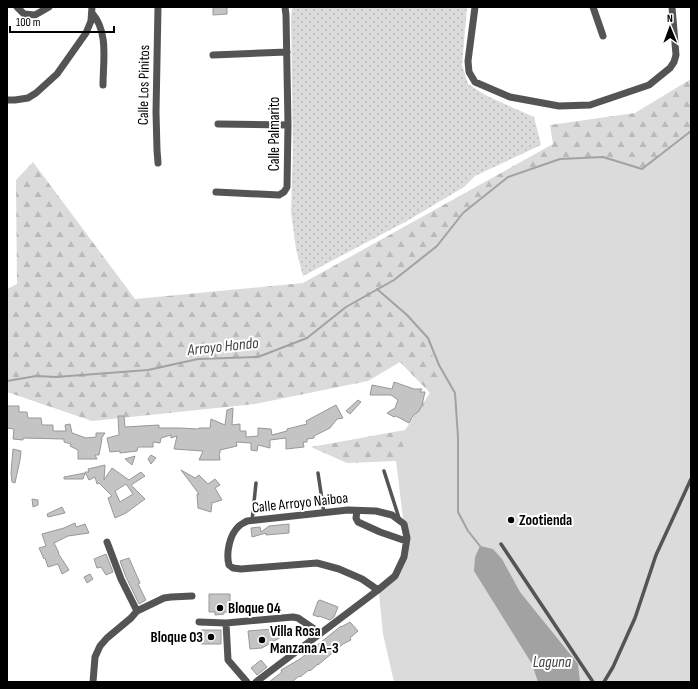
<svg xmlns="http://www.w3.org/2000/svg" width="698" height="689" font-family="'Sofia Sans Condensed',sans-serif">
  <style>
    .grass { fill: url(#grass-dots) }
    .forest { fill: url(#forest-firs) }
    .green { fill: #dbdbdb }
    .water { fill: #a2a2a2 }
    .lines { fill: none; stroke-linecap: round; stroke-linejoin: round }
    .stream { stroke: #a2a2a2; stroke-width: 2 }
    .building { fill: #c4c4c4; stroke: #989898; fill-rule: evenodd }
    .lane { stroke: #545454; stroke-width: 3.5 }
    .street { stroke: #545454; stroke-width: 7 }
    .poi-dot { fill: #000; stroke: #fff; stroke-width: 1.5 }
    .labels { text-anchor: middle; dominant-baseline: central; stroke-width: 4; stroke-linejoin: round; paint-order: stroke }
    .street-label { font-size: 15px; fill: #000; stroke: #fff }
    .poi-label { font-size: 15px; font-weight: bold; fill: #000; stroke: #fff; text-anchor: start }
    .water-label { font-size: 16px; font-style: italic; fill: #434343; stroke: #fff }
  </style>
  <defs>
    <pattern id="grass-dots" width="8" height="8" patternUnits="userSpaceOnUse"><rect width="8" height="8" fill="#dbdbdb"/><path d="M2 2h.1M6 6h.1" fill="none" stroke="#bababa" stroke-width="1.8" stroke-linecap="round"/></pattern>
    <pattern id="forest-firs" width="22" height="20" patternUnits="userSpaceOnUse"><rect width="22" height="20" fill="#dbdbdb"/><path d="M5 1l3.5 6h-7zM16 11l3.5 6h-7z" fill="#bababa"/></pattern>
  </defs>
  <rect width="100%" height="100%" fill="#fff"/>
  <path class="grass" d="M292 7H467L462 65 468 84 487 96 534 117 541 145 475 176 464 187 407 221 303 276 296 249 291 212 293 146 291 19Z"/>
  <path class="forest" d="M691 79V229L425 569 396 461 347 463 311 447 405 430 430 393 400 362 368 381 255 404 92 421 7 392V289L17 284 16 180 33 162 135 299 303 283 553 144 550 125 635 113Z"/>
  <path class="green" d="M691 128V682H394L383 634 379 593 407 552 396 460 438 377 428 338 377 289 437 246 466 211 508 177 560 159 603 157 642 169Z"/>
  <path class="water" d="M480 546 493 549 502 559 520 592 578 664 580 682H538L532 664 474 571 475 557Z"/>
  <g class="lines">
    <path class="stream" d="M377 289 407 315 428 338 439 365 455 393 458 437V512L468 531 480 546
      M7 381 36 376 56 377 148 370 198 359 258 357 307 338 346 307 394 280 437 246 463 213 508 177 560 159 603 157 642 169 691 131"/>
  </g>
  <path class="building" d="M213 7H227V14L213 15Z
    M394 382 414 389H422L420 392H425L422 405 419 411 413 416 409 423 396 416 394 417 387 413 395 408 398 400 391 395H370L372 385 392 389Z
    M358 400 361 402 350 414 346 411Z
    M336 405 343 418 337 419 330 428 314 436V438L307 439V442H303L304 447 286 449V438L270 440V448L258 445 257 451 251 450V443L236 442 237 446 220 450V453L219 454 220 460H199L203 451 174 449 177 436 171 438V435L161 438 160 443 153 442V447H138L137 451 120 453V451L110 452 107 438 119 435 118 416H124L125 427 159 425V428H180L198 429 199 428H210L211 419 225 425 227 410 233 408 232 425 240 424V431H246V437L258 436V428L271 429 272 435 287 431V429L307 424 306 421Z
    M7 406H19V412H27L28 418H41L42 425H53V431H66L65 425 70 424 72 433 86 438 96 437V433H105L101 439H102L99 455H95L97 459H78V450L70 446 71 444 64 442V439L23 438V440L13 439 14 429 7 428Z
    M13 449 21 451 20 460 15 483 12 482 11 473Z
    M151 455 156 458 151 464 148 459Z
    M135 456 132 465 125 459Z
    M105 465 104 480 112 468 129 480 141 472 145 476 131 485 145 499 126 513 115 518 108 498 112 496 99 483 97 484 95 477 89 480 85 472H89L88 469ZM126 484 133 494 120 502 115 491Z
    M181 470 195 478 199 475 208 484 215 479 220 485 215 488 222 500 212 503 211 512 198 508 197 494H199Z
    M85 473 83 479H64V477Z
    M32 499 38 500V505L33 507Z
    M62 507 65 513 48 517 47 514Z
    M75 523 76 527 85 524 89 533 68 536 54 543 59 553H58L69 570 62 574 58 564 48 567 45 558 44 559 39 548 46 546 42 534 64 528Z
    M289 524V533L266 535V533L252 537 251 528 260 527 261 532 269 526Z
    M106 554 113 572 106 575 101 567 97 568 94 559Z
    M129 558 140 583 138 584 146 600 139 604 126 577 120 561Z
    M90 574 93 579 87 583 84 577Z
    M209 594H230V612H224V614L215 615V612H209Z
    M320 600 338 607 334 617 330 620 319 616V617L313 615 318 601Z
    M350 622 358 631 350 638 351 640 343 644 318 665V664L310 671 309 670 300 677 299 676 292 682H269L282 672 281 670 300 659 341 626V627Z
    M285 628 288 633 262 648 250 649 248 631Z
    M201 630H221V644H201Z
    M261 660 267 667 257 675 251 668Z"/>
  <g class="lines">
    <path class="lane" d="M384 471 399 518
      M318 473 324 513
      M252 521 256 483
      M501 544 593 682
      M604 682 613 667 635 618 656 555 691 479"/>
    <path class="street" d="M17 7 24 14 35 15 49 7
      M158 7 156 112 157 150 158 163
      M475 7 468 61 469 72 475 82 510 97 559 106 590 105 649 85 670 68 674 62 676 55 672 7
      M593 7 603 36
      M92 13C109 32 103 62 103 85
      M213 55 287 52
      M7 100H15L28 98 36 93 57 74 86 33 91 21 92 7
      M218 124 288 125
      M216 192 279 195 284 192 287 187 288 125 286 15 285 7
      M357 511 356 518 358 522 380 532 406 541
      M107 542 121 579 137 611
      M199 622 226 623
      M93 682 95 657 100 646 107 638 131 618 137 611 164 598 171 597 192 596
      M247 682 228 660 226 623 293 617 298 618 320 633
      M256 682 378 590 395 576 404 557 407 538 404 524 392 515 376 511 348 510 247 521C244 523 241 524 239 526 229 535 226 554 229 565L233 568 241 569 317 563 339 569 362 579 378 590"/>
  </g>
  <g class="poi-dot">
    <circle cx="511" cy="520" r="4"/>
    <circle cx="220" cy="608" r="4"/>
    <circle cx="211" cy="637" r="4"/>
    <circle cx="262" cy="640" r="4"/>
  </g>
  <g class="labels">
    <g class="street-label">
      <text transform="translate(144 85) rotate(-89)">Calle Los Pinitos</text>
      <text transform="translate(274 134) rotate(-90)">Calle Palmarito</text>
      <text transform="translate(300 503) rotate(-6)">Calle Arroyo Naiboa</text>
    </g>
    <g class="poi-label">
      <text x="519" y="520">Zootienda</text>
      <text x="228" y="608">Bloque 04</text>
      <text x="270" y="631">Villa Rosa<tspan x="270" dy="17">Manzana A-3</tspan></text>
      <text x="203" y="637" text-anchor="end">Bloque 03</text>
    </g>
    <g class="water-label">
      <text transform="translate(223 347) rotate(-6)">Arroyo Hondo</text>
      <text x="552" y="662">Laguna</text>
    </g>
  </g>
  <rect width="698" height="689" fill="none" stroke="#000000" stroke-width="16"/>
  <g transform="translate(670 28) rotate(359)" stroke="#ffffff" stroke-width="3" paint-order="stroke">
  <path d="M0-3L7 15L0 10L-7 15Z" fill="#000000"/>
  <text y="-6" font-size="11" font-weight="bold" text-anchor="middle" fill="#000000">N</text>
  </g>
  <path d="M10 26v6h104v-6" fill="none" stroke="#000000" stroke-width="2"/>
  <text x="16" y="26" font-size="12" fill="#000000" stroke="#ffffff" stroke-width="3" paint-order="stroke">100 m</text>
</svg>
